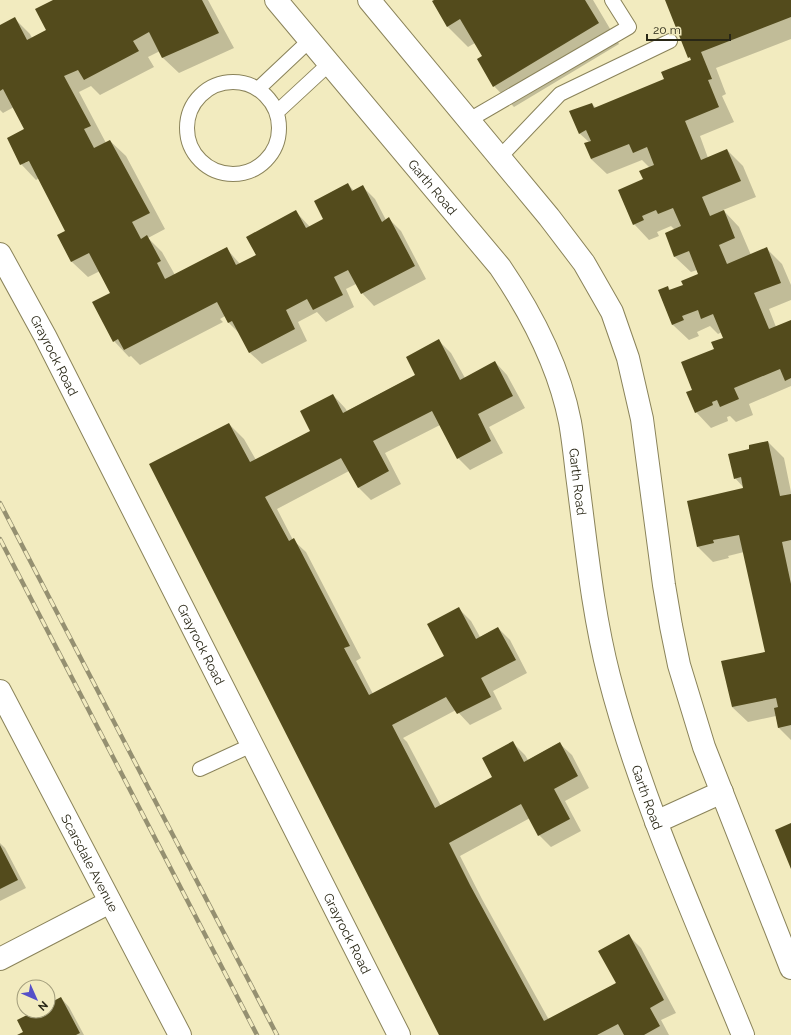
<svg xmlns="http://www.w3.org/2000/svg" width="791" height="1035" font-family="Raleway,sans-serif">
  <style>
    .shadow { fill: #0003; fill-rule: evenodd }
    .building { fill: #534b1c }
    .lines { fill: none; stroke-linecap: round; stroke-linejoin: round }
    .service-casing { stroke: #8a835a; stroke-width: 16 }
    .minor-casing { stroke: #8a835a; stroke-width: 24 }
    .tertiary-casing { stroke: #8a835a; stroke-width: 24 }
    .service { stroke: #fff; stroke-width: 14 }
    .minor { stroke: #fff; stroke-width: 22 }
    .tertiary { stroke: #fff; stroke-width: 22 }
    .rail-casing { stroke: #959071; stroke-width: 4.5 }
    .rail { stroke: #f2ebbf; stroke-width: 3; stroke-dasharray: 9; stroke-linecap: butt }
    .labels { text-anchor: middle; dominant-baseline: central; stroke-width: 4; stroke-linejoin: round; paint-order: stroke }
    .street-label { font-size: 13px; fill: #292716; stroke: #f2ebbf }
  </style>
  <rect width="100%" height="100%" fill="#f2ebbf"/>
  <path class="shadow" d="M55 0H208L234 48 179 73 163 58 160 51 148 57 154 67 100 95 91 86 79 92 106 143 110 141 126 156 165 229 148 238 162 252 175 275 226 248 240 264 257 255 296 212 310 227 324 219 348 184 354 191 362 186 375 199 386 220 389 219 401 231 426 279 374 306 362 293 356 284 346 289 354 307 326 322 317 312 298 322 307 341 262 364 249 352 240 334 228 322 225 316 220 319 223 322 140 365 131 356 129 357 114 341 111 294 100 271 88 277 72 262 58 235 66 231 39 178 36 180 21 164 25 129 14 107 3 113 0 110V26L15 19 30 34 32 38 48 30ZM34 159 25 163V161Z
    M436 0H593L619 44 514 107 494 86 483 56 475 43 468 47 448 27 433 2Z
    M667 0H791V39L716 68 726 94 722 96 734 122 700 136 708 158 727 150 743 166 756 197 723 210 739 227 751 255 767 249 782 264 791 285V300L769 309 776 327 791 321V386L749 404 753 415 736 422 730 416 727 417 728 421 711 428 696 412 693 390 715 349 724 338 722 332 718 334 710 326 697 332 699 336 689 340 673 325 659 291 668 287 671 291 684 286 699 274 697 270 691 272 675 257 666 234 675 230 671 226 657 232 659 236 649 240 634 224 644 180 650 168 642 160 607 174 591 159 589 142 579 133 592 104 596 108 665 80 692 61 689 57Z
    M439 341 451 353 465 378 495 362 507 375 525 408 489 427 503 453 470 470 458 458 440 425 385 453 401 484 371 500 358 487 349 471 277 509 293 540 306 552 361 658 356 661 373 694 445 656 459 609 471 621 480 637 498 628 510 640 527 673 493 691 502 709 470 725 456 710 403 738 407 742 441 806 494 778 512 742 525 755 528 760 559 743 572 755 589 788 565 801 581 831 551 847 539 835 530 818 460 856 482 899 549 1020 617 983 629 936 641 948 676 1013 661 1020 669 1035H440L229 424 244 439 256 460 312 431 333 395 345 408 347 411 416 375Z
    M768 442 784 458 791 492V740L779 728 776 716 748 722 732 707 766 653 744 552 728 556 729 558 713 562 698 547 745 489 735 478 751 450Z
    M0 843 5 848 26 888 0 901Z
    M61 998 69 1007 84 1035H19L25 1032 37 1011H48V1005Z"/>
  <path class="building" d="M53 0H202L219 33 162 58 149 32 133 41 139 51 84 80 78 70 64 76 91 126 84 129 94 148 110 140 150 213 132 222 141 239 147 235 161 261 157 263 165 279 227 247 236 265 256 255 246 237 296 210 306 228 308 227 323 219 314 201 348 183 352 191 363 185 382 222 389 217 415 266 361 294 348 270 334 277 343 295 313 310 307 299 286 310 295 329 249 353 232 321 228 323 217 302 124 350 118 339 113 342 92 302 110 293 89 253 71 262 57 235 65 231 29 161 20 165 7 138 24 129 3 89 0 91V25L15 17 27 40 46 30 35 9Z
    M434 0H585L599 23 493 87 477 59 482 56 460 19 447 27 432 1Z
    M665 0H791V17L701 52 712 79 708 80 719 107 685 121 701 160 727 149 741 181 702 197 710 216 724 210 735 238 719 245 727 264 767 247 781 283 754 293 769 329 791 320V378L785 381 780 369 734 388 739 399 720 407 717 400 712 402 713 405 695 413 686 392 692 390 681 362 714 349 711 342 723 338 713 314 701 319 698 310 682 316 684 320 672 325 658 290 668 286 669 290 683 285 681 281 698 274 689 251 674 257 665 233 681 226 673 208 658 214 656 210 642 216 644 220 633 225 618 190 643 179 639 171 654 165 647 147 633 153 629 144 591 159 584 143 591 141 586 130 579 134 569 111 592 103 594 108 664 79 661 72 691 60 690 57 688 58Z
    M439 339 460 380 495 361 513 396 478 414 491 441 457 459 432 411 373 441 389 471 358 488 341 458 265 497 289 541 294 538 350 646 344 648 369 695 444 656 427 624 459 607 476 639 498 627 516 660 481 678 491 697 457 714 446 697 392 725 435 808 492 777 482 758 513 741 524 762 560 742 578 776 554 789 570 819 538 836 521 804 449 843 470 885 544 1021 616 983 598 951 629 934 664 1000 650 1008 660 1026 644 1035H624L618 1024 597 1035H439L149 464 229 423 250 462 310 431 300 411 333 394 343 413 415 375 406 357Z
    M768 441 780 496 791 494V540L782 542 791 584V725L778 728 774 708 778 707 776 698 732 707 721 661 765 652 739 535 713 540 714 543 697 547 687 501 743 488 741 477 734 479 728 454 749 449V445Z
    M791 823V869L775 830Z
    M0 845 18 880 0 889Z
    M61 997 80 1033 76 1035H17L23 1032 17 1020 35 1011H48V1004Z"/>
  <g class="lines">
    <defs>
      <path id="service" d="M187 128a46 46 0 1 1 92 0a46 46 0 1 1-92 0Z
        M258 89 310 40
        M277 112 330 63
        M469 120 629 27 612 0
        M500 157 560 94 670 41
        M200 769 252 745"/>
      <g id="minor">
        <path id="s1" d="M0 254 45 336 399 1035"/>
      </g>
      <g id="tertiary">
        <path id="s2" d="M276 0 500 267C532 314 559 366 570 422 573 439 575 457 577 475 586 542 592 610 609 676 641 800 695 917 743 1035"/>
        <path d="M369 0 549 217 584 263 612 312 628 358 642 419 664 585 671 626 679 665 704 747 791 968"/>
        <path id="s3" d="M0 691 180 1035"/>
        <path d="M656 822 722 792"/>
        <path d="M0 959 110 902"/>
      </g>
    </defs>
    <use href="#service" class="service-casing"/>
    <use href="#minor" class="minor-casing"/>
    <use href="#tertiary" class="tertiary-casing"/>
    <use href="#service" class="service"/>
    <use href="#minor" class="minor"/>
    <use href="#tertiary" class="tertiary"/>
    <defs>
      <path id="rail" d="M0 503 277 1035
        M0 539 257 1035"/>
    </defs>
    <use href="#rail" class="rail-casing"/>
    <use href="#rail" class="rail"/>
  </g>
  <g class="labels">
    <g class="street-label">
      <text stroke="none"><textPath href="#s2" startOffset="244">Garth Road</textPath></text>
      <text stroke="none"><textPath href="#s1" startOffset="115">Grayrock Road</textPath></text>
      <text stroke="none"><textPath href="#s2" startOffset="580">Garth Road</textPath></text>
      <text stroke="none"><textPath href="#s1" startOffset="439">Grayrock Road</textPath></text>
      <text stroke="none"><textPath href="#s2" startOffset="904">Garth Road</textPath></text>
      <text stroke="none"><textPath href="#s3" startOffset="194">Scarsdale Avenue</textPath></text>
      <text stroke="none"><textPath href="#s1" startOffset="763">Grayrock Road</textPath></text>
    </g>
  </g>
  <g transform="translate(36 999) rotate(135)"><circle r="19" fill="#f2ebbf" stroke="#a29d7b"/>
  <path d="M0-3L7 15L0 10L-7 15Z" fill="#5650c8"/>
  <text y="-6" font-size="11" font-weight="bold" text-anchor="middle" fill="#292716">N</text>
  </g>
  <path d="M647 34v6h83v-6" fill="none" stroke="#292716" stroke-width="2"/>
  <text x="653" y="34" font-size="12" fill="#292716" stroke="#f2ebbf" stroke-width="3" paint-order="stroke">20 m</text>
</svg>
